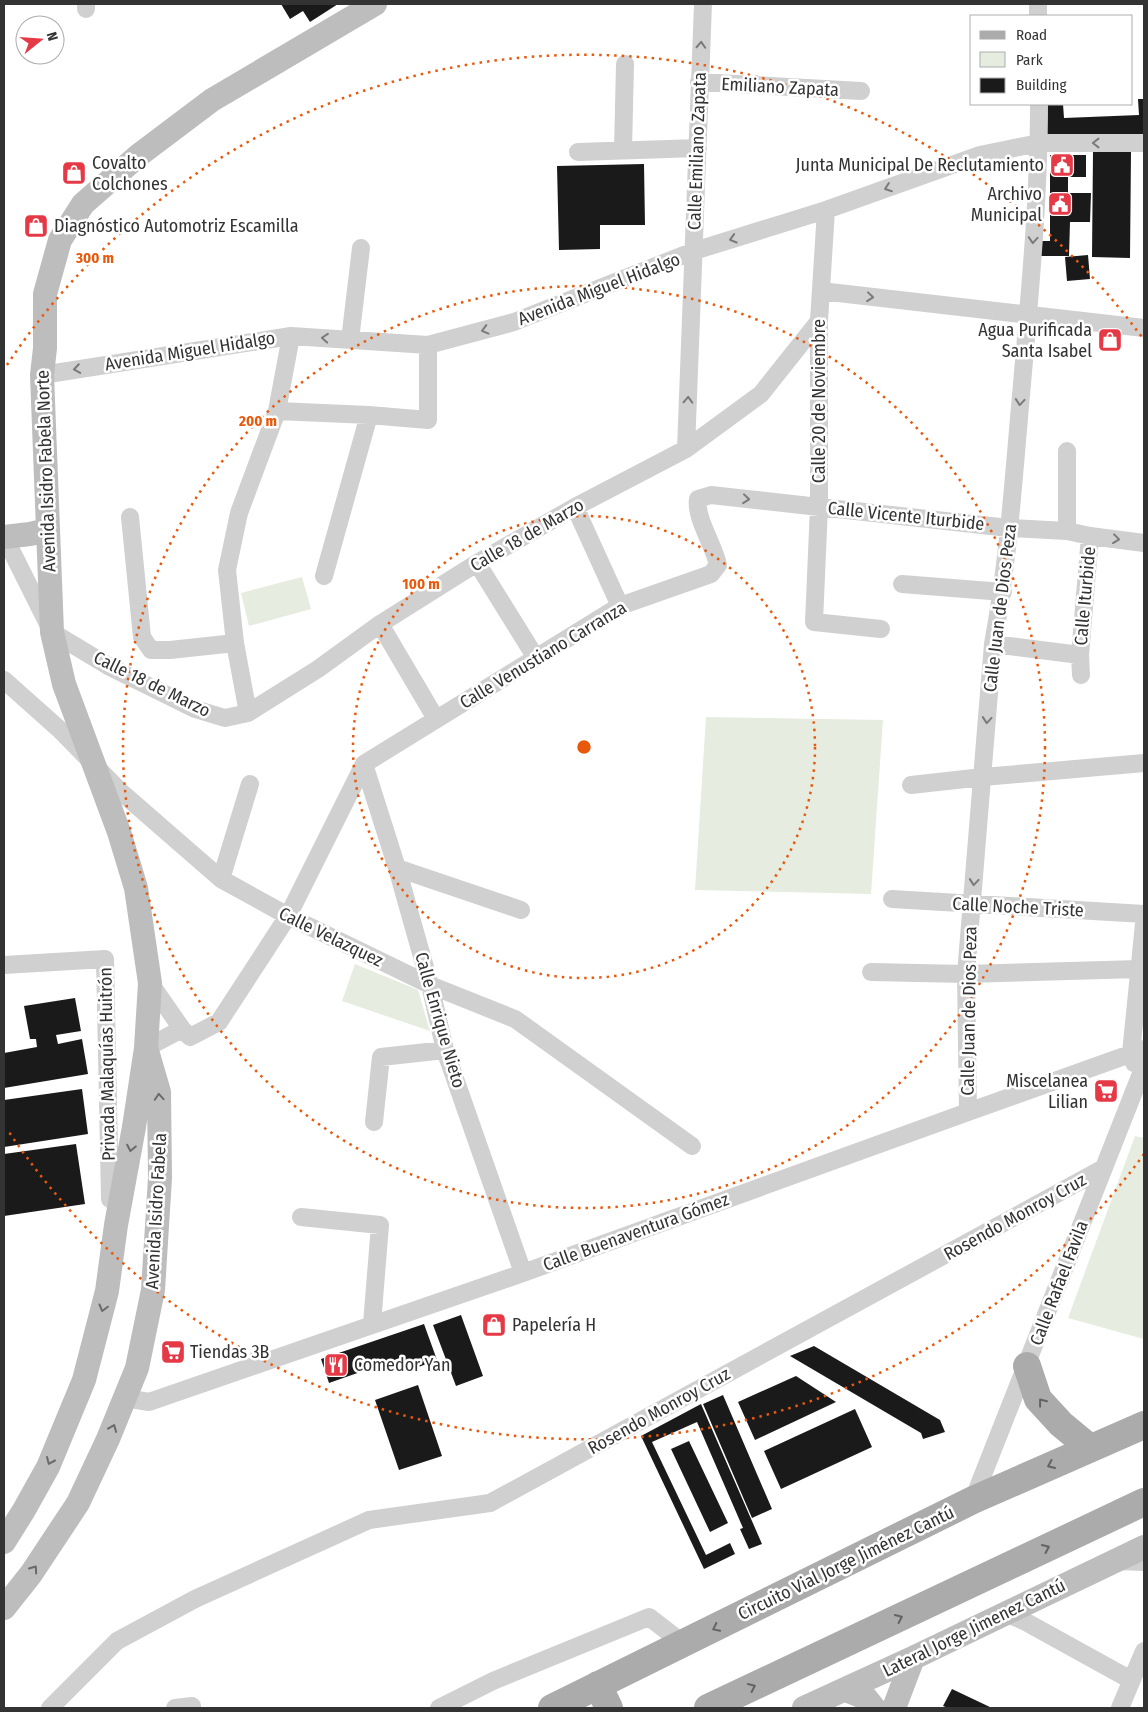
<svg xmlns="http://www.w3.org/2000/svg" width="1148" height="1712" font-family="'Fira Sans Condensed',sans-serif">
  <style>
    .green { fill: #e6ecdf }
    .building { fill: #1a1a1a }
    .lines { fill: none; stroke-linecap: round; stroke-linejoin: round }
    .street { stroke: #d0d0d0; stroke-width: 18 }
    .secondary { stroke: #bdbdbd; stroke-width: 24 }
    .primary { stroke: #ababab; stroke-width: 28 }
    .oneway { stroke: #7a7a7a }
    .oneway2 { stroke: #6a6a6a }
    .oneway3 { stroke: #636363 }
    .ring { fill: none; stroke: #e8590c; stroke-width: 2.5; stroke-dasharray: 2.5 5 }
    .labels { text-anchor: middle; dominant-baseline: central; stroke-width: 5; stroke-linejoin: round; paint-order: stroke }
    .street-label { font-size: 18px; fill: #333; stroke: #fff }
    .poi-label { font-size: 18px; fill: #333; stroke: #fff; text-anchor: start }
    .centre { fill: #e8590c; stroke: #fff; stroke-width: 2.5 }
    .ring-label { font-size: 15px; text-anchor: middle; font-weight: bold; fill: #e8590c; stroke: #fff; stroke-width: 5; stroke-linejoin: round; paint-order: stroke }
  </style>
  <rect width="100%" height="100%" fill="#fff"/>
  <path class="green" d="M302 577 311 609 249 626 241 593Z
    M706 717 883 720 871 894 695 890Z
    M355 964 418 990 430 1031 342 1001Z
    M1135 1136 1144 1138V1339L1068 1318Z"/>
  <path class="building" d="M281 4H338L310 22 303 11 290 19Z
    M1138 99H1144V136L1046 139 1045 104H1063L1064 118 1139 115Z
    M1093 152H1131L1130 258 1092 257Z
    M1050 155H1086V177H1068V193H1091L1090 222H1070L1069 256H1037L1038 241H1050Z
    M644 164 645 225H600V249L559 250 557 166Z
    M1088 255 1090 279 1067 281 1065 257Z
    M75 998 81 1031 56 1035 58 1044 82 1039 88 1074 4 1088V1053L37 1047 36 1039H30L24 1006Z
    M82 1089 88 1134 4 1147V1100Z
    M76 1144 85 1204 4 1216V1154Z
    M461 1315 483 1376 456 1386 433 1325Z
    M424 1324 437 1360 408 1371 403 1357 329 1383 321 1359Z
    M814 1346 940 1420 945 1432 923 1439 921 1433 790 1356Z
    M796 1376 836 1402 755 1440 738 1402Z
    M418 1385 442 1456 399 1470 375 1400Z
    M723 1395 772 1509 752 1518 703 1404Z
    M701 1404 762 1544 749 1549 740 1529 743 1528 697 1422 652 1442 706 1555 730 1543 735 1554 704 1569 641 1436Z
    M855 1409 872 1447 781 1489 764 1451Z
    M689 1441 728 1523 710 1532 671 1449Z
    M952 1689 992 1708H948L943 1706Z"/>
  <g class="lines">
    <path class="street" d="M1038 4V16
      M86 9V4
      M699 82 861 91
      M623 150 625 64
      M578 152 698 148
      M826 210 819 321V507L814 622 881 629
      M821 291 1144 328
      M350 340 361 248
      M42 375 291 336 428 345 514 322 694 251 826 210 980 155 1039 143H1144
      M277 411 369 415 428 420V345
      M686 449 703 4
      M1067 451V531
      M575 507 620 606
      M130 517 142 637 151 650H170L235 643
      M4 536 52 632 110 667 195 709 225 718 248 713 318 669 380 624 477 563 575 507 686 449 761 394 819 321
      M477 563 536 658
      M324 576 369 415
      M902 584 1003 592
      M380 624 436 719
      M993 644 1080 655
      M1081 675 1080 655 1090 536
      M4 680 59 729 121 792 221 879 288 916 430 985 515 1019 692 1146
      M248 713 235 643 227 570 239 513 277 411 291 336
      M364 764 620 606 711 574 718 565C714 545 695 518 698 499L711 495 1009 528 1067 531 1090 536 1144 543
      M364 764 397 868 430 985 445 1050 523 1273
      M911 785 983 777 1144 763
      M397 868 521 910
      M221 879 250 784
      M892 899 1144 914
      M4 965 105 959 110 1199H121
      M871 972 966 974 1139 969
      M150 983 182 1029 190 1037 219 1022 288 916 364 764
      M146 1048 182 1029
      M1134 1063 1131 1053 1144 924
      M968 1112 966 974 993 644C1009 558 1014 471 1022 384 1030 291 1039 197 1039 104
      M374 1122 381 1057 445 1050
      M301 1217 380 1225 372 1324
      M125 1398 149 1402 523 1273 968 1112 1144 1049
      M973 1500 1144 1066
      M1116 1561 1144 1562
      M1005 1613 1026 1622 1131 1680
      M50 1708 117 1641 195 1599 369 1520 490 1503 1104 1168
      M175 1708 192 1706
      M439 1708 493 1681 649 1617 684 1644
      M1120 1708 1144 1651"/>
    <path class="secondary" d="M4 537 30 534 47 530
      M4 1542 24 1510 48 1467 84 1380 107 1291 116 1225 134 1127 146 1048 150 983 136 888 119 832 64 684 52 632 42 375 45 348V294L60 240 83 204 139 155 212 100 375 4
      M4 1608 31 1574 78 1503 108 1439 137 1368 153 1290 160 1178 159 1092 148 1054
      M846 1690 866 1698 874 1708
      M804 1708 913 1658 1144 1547
      M894 1708 913 1658"/>
    <path class="primary" d="M1027 1366 1038 1399 1061 1424 1090 1448
      M598 1685 609 1708
      M552 1708 973 1500 1144 1425
      M708 1708 1144 1502"/>
  </g>
  <defs><path id="oneway-chevron" d="M-2-3.5L2.5 0L-2 3.5" fill="none" stroke-width="1.6" stroke-linecap="round" stroke-linejoin="round" transform="scale(1.25)"/></defs>
  <g class="oneway">
    <use href="#oneway-chevron" transform="translate(701 45) rotate(-87)"/>
    <use href="#oneway-chevron" transform="translate(1096 143) rotate(-180)"/>
    <use href="#oneway-chevron" transform="translate(888 188) rotate(160)"/>
    <use href="#oneway-chevron" transform="translate(733 239) rotate(163)"/>
    <use href="#oneway-chevron" transform="translate(1033 240) rotate(94)"/>
    <use href="#oneway-chevron" transform="translate(870 297) rotate(6)"/>
    <use href="#oneway-chevron" transform="translate(485 330) rotate(165)"/>
    <use href="#oneway-chevron" transform="translate(325 338) rotate(-175)"/>
    <use href="#oneway-chevron" transform="translate(77 369) rotate(171)"/>
    <use href="#oneway-chevron" transform="translate(688 400) rotate(-88)"/>
    <use href="#oneway-chevron" transform="translate(1020 402) rotate(95)"/>
    <use href="#oneway-chevron" transform="translate(746 499) rotate(6)"/>
    <use href="#oneway-chevron" transform="translate(1116 539) rotate(7)"/>
    <use href="#oneway-chevron" transform="translate(987 720) rotate(95)"/>
    <use href="#oneway-chevron" transform="translate(974 882) rotate(95)"/>
  </g>
  <g class="oneway2">
    <use href="#oneway-chevron" transform="translate(159 1097) rotate(-94)"/>
    <use href="#oneway-chevron" transform="translate(131 1148) rotate(101)"/>
    <use href="#oneway-chevron" transform="translate(103 1308) rotate(105)"/>
    <use href="#oneway-chevron" transform="translate(113 1428) rotate(-68)"/>
    <use href="#oneway-chevron" transform="translate(50 1461) rotate(114)"/>
    <use href="#oneway-chevron" transform="translate(34 1569) rotate(-55)"/>
  </g>
  <g class="oneway3">
    <use href="#oneway-chevron" transform="translate(1042 1402) rotate(-128)"/>
    <use href="#oneway-chevron" transform="translate(1051 1465) rotate(156)"/>
    <use href="#oneway-chevron" transform="translate(1046 1548) rotate(-25)"/>
    <use href="#oneway-chevron" transform="translate(899 1618) rotate(-25)"/>
    <use href="#oneway-chevron" transform="translate(716 1628) rotate(154)"/>
    <use href="#oneway-chevron" transform="translate(752 1687) rotate(-25)"/>
  </g>
  <g class="ring">
    <circle cx="584" cy="747" r="231"/>
    <circle cx="584" cy="747" r="461"/>
    <path d="M1144 1154A692 692 0 0 1 7 1129M7 365A692 692 0 0 1 1144 340"/>
  </g>
  <defs>
    <symbol id="civic-square" viewBox="-11 -11 22 22"><rect x="-9" y="-9" width="18" height="18" rx="4" fill="#e63946" stroke="#fff"/><path d="M-.6-6.5H3V-4.5H.6V-3L4-1V1h2V6H-6V1h2V-1L-.6-3ZM-1.2 2.5V6h2.4V2.5Z" fill="#fff"/></symbol>
    <symbol id="shop-square" viewBox="-11 -11 22 22"><rect x="-9" y="-9" width="18" height="18" rx="4" fill="#e63946" stroke="#fff"/><path d="M-5-2.5h2.3a2.7 3.5 0 0 1 5.4 0H5L5.5 6h-11ZM-1.5-2.5h3a1.5 2.3 0 0 0-3 0Z" fill="#fff"/></symbol>
    <symbol id="supermarket-square" viewBox="-11 -11 22 22"><rect x="-9" y="-9" width="18" height="18" rx="4" fill="#e63946" stroke="#fff"/><path d="M-6-5.5h2.5l.6 2H6L4.5 2H-2.5L-4.4-4H-6ZM-1.5 3.2a1.3 1.3 0 1 0 .1 0ZM3 3.2a1.3 1.3 0 1 0 .1 0Z" fill="#fff"/></symbol>
    <symbol id="restaurant-square" viewBox="-11 -11 22 22"><rect x="-9" y="-9" width="18" height="18" rx="4" fill="#e63946" stroke="#fff"/><path d="M-5-6h1v4h1v-4h1v4h1v-4h1v5L-1.5 .5V6h-2V.5L-5-1ZM5-6V6H3V1.5H1.5Q1.5-4 5-6Z" fill="#fff"/></symbol>
  </defs>
  <g fill-rule="evenodd">
    <use href="#civic-square" x="1048" y="151" width="28" height="28"/>
    <use href="#shop-square" x="60" y="159" width="28" height="28"/>
    <use href="#civic-square" x="1046" y="190" width="28" height="28"/>
    <use href="#shop-square" x="22" y="212" width="28" height="28"/>
    <use href="#shop-square" x="1096" y="326" width="28" height="28"/>
    <use href="#supermarket-square" x="1092" y="1077" width="28" height="28"/>
    <use href="#shop-square" x="480" y="1311" width="28" height="28"/>
    <use href="#supermarket-square" x="159" y="1338" width="28" height="28"/>
    <use href="#restaurant-square" x="322" y="1351" width="28" height="28"/>
  </g>
  <g class="labels">
    <g class="street-label">
      <text transform="translate(780 87) rotate(3)">Emiliano Zapata</text>
      <text transform="translate(697 151) rotate(-88)">Calle Emiliano Zapata</text>
      <text transform="translate(599 289) rotate(-21)">Avenida Miguel Hidalgo</text>
      <text transform="translate(190 351) rotate(-9)">Avenida Miguel Hidalgo</text>
      <text transform="translate(819 401) rotate(-90)">Calle 20 de Noviembre</text>
      <text transform="translate(46 471) rotate(-92)">Avenida Isidro Fabela Norte</text>
      <text transform="translate(906 516) rotate(6)">Calle Vicente Iturbide</text>
      <text transform="translate(527 535) rotate(-30)">Calle 18 de Marzo</text>
      <text transform="translate(1085 596) rotate(-85)">Calle Iturbide</text>
      <text transform="translate(1000 608) rotate(-83)">Calle Juan de Dios Peza</text>
      <text transform="translate(543 655) rotate(-31)">Calle Venustiano Carranza</text>
      <text transform="translate(152 684) rotate(26)">Calle 18 de Marzo</text>
      <text transform="translate(1018 907) rotate(3)">Calle Noche Triste</text>
      <text transform="translate(331 937) rotate(26)">Calle Velazquez</text>
      <text transform="translate(969 1011) rotate(-89)">Calle Juan de Dios Peza</text>
      <text transform="translate(440 1020) rotate(74)">Calle Enrique Nieto</text>
      <text transform="translate(107 1064) rotate(-91)">Privada Malaquías Huitrón</text>
      <text transform="translate(156 1211) rotate(-87)">Avenida Isidro Fabela</text>
      <text transform="translate(1015 1217) rotate(-29)">Rosendo Monroy Cruz</text>
      <text transform="translate(636 1232) rotate(-20)">Calle Buenaventura Gómez</text>
      <text transform="translate(1059 1283) rotate(-69)">Calle Rafael Favila</text>
      <text transform="translate(659 1411) rotate(-29)">Rosendo Monroy Cruz</text>
      <text transform="translate(846 1563) rotate(-26)">Circuito Vial Jorge Jiménez Cantú</text>
      <text transform="translate(974 1628) rotate(-26)">Lateral Jorge Jimenez Cantú</text>
    </g>
    <g class="poi-label">
      <text x="92" y="163">Covalto<tspan x="92" dy="21">Colchones</tspan></text>
      <text x="1044" y="165" text-anchor="end">Junta Municipal De Reclutamiento</text>
      <text x="1042" y="194" text-anchor="end">Archivo<tspan x="1042" dy="21">Municipal</tspan></text>
      <text x="54" y="226">Diagnóstico Automotriz Escamilla</text>
      <text x="1092" y="330" text-anchor="end">Agua Purificada<tspan x="1092" dy="21">Santa Isabel</tspan></text>
      <text x="1088" y="1081" text-anchor="end">Miscelanea<tspan x="1088" dy="21">Lilian</tspan></text>
      <text x="512" y="1325">Papelería H</text>
      <text x="190" y="1352">Tiendas 3B</text>
      <text x="354" y="1365">Comedor Yan</text>
    </g>
  </g>
  <circle cx="584" cy="747" r="8" class="centre"/>
  <g class="ring-label">
    <text x="95" y="263">300 m</text>
    <text x="258" y="426">200 m</text>
    <text x="421" y="589">100 m</text>
  </g>
  <rect width="1148" height="1712" fill="none" stroke="#333333" stroke-width="10"/>
  <rect x="970" y="15" width="162" height="90" fill="#ffffff" stroke="#adadad"/>
  <rect x="980" y="31" width="25" height="8" fill="#ababab" stroke="#adadad"/>
  <text x="1016" y="40" font-size="15" fill="#333333">Road</text>
  <rect x="980" y="52" width="25" height="15" fill="#e6ecdf" stroke="#adadad"/>
  <text x="1016" y="65" font-size="15" fill="#333333">Park</text>
  <rect x="980" y="78" width="25" height="15" fill="#1a1a1a" stroke="#adadad"/>
  <text x="1016" y="90" font-size="15" fill="#333333">Building</text>
  <g transform="translate(40 40) rotate(73)"><circle r="24" fill="#ffffff" stroke="#adadad"/>
  <path d="M0-4L9 19L0 12L-9 19Z" fill="#e63946"/>
  <text y="-8" font-size="14" font-weight="bold" text-anchor="middle" fill="#333333">N</text>
  </g>
</svg>
